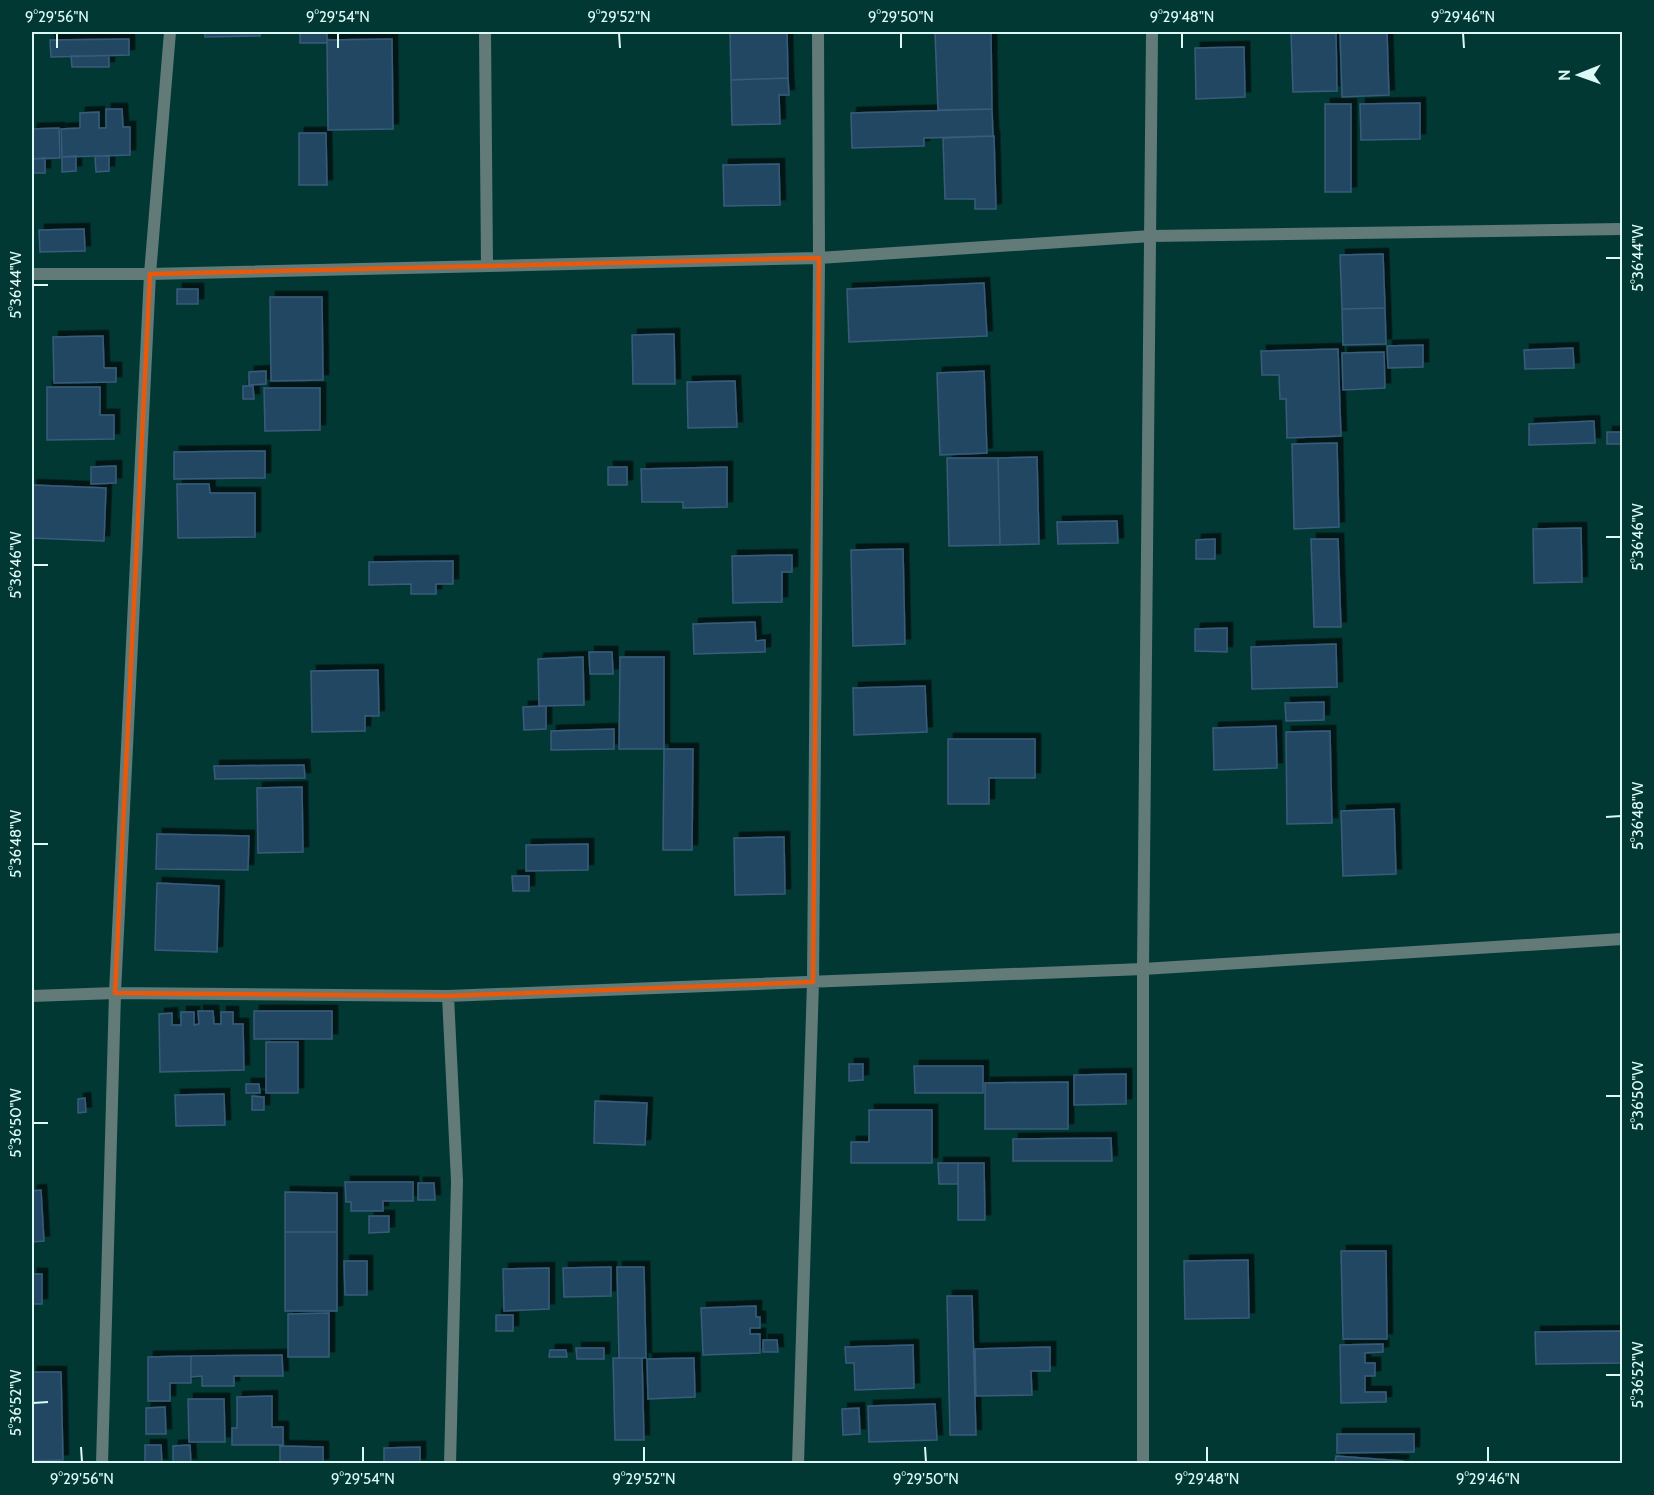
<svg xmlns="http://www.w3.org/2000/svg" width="1654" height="1495" font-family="Cabin,sans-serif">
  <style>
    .building { fill: #244664; stroke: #395c7b; stroke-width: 1.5; filter: url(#shadow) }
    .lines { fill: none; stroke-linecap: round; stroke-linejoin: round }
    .minor { stroke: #627b78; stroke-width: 12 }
    .marked { fill: none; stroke: #e8590c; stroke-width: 4.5; stroke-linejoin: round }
    .ticks { fill: none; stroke: #dbfaf6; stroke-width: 2 }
    .neatline { fill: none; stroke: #dbfaf6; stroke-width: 2 }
    .ticks-label { font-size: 15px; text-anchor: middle; fill: #dbfaf6 }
  </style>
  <defs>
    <filter id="shadow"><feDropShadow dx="5.5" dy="-5.5" stdDeviation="0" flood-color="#0009"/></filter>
  </defs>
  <rect width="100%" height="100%" fill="#023834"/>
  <path class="building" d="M205 32H260V36L205 37Z
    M300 32H327V43H300Z
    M730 32H787L788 78 731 80Z
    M935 32H991L992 109 938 110Z
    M1291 32H1336L1337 91 1293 92Z
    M1340 32H1387L1389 95 1342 97Z
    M129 39V55L51 57 50 40Z
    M392 39 393 129 328 130 327 40Z
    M1244 47 1245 97 1196 99 1195 48Z
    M71 56H109V67H72Z
    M788 78 789 95H779L780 124 732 125 731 80Z
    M1420 103V139L1361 140 1360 104Z
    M1325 104H1351V192H1325Z
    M106 109H122L123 127H130V155L62 157 61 129 80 128V113L99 112V128H106Z
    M992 109 993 136 924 138V146L852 148 851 113Z
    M59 128 60 158 32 159V129Z
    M299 133H326L327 185H299Z
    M994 136 996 209H975V199H945L943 138Z
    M76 156V171L62 172V157Z
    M95 156H109V171L96 172Z
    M45 158V173H32V159Z
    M779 164 780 205 724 206 723 165Z
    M84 229 85 251 40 252 39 230Z
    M1383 254 1385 308 1342 309 1340 255Z
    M984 283 987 336 849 342 847 289Z
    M177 289H198V304H177Z
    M270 297H322L323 380 271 381Z
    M1385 308 1386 344 1343 345 1342 309Z
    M674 334 675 384H633L632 335Z
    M103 336 104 368H116V382L54 383 53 337Z
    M1423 345V367L1388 368 1387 346Z
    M1573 348 1574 368 1525 369 1524 350Z
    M1338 349 1341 436 1287 438 1286 399H1280L1279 375H1262L1261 351Z
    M1384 352 1385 388 1343 390 1342 353Z
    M266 371V384L249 385V372Z
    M984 371 987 453 940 455 937 373Z
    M735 381 737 427 688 428 687 382Z
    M243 386H253L254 399H243Z
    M47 387H100V415H114V439L47 440Z
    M264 388H320V430L265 431Z
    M1594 421 1595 443 1529 445V424Z
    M1607 432H1622V444H1607Z
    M1337 443 1339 527 1294 529 1292 444Z
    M265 451V478L174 479V452Z
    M1037 457 1039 544 1000 545 998 458Z
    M947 458H998L1000 545 949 546Z
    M116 466V483L91 484V467Z
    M608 467H627V485H608Z
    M727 467V507L683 508V502H642L641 469Z
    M177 484H209L210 493H255V537L178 538Z
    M32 485 106 488 104 541 32 538Z
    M1117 521 1118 543 1058 544 1057 522Z
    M1581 528 1582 582 1534 583 1533 529Z
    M1215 539V559H1196V540Z
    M1311 539H1338L1341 627H1314Z
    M903 549 905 644 853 646 851 550Z
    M792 555V572H782V602L733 603 732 556Z
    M453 561V584H436V594H411V584L369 585V562Z
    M755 622 756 641 765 640V652L694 654 693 624Z
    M1227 628V652L1195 651V629Z
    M1336 644 1337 687 1252 689 1251 647Z
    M589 652H612L613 674H590Z
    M583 657 584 705 539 706 538 659Z
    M620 657H664V749H619Z
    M378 670 379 716H365V731L312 732 311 671Z
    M925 686 927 732 854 735 853 688Z
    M1324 702V720L1286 721 1285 703Z
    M546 706V729L524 730 523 707Z
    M1276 726 1277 768 1214 770 1213 728Z
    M614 729V749L551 750V731Z
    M1330 731 1332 823 1287 824 1286 732Z
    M948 739H1035V778H989V804H948Z
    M664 749H693L692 850H663Z
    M304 765 305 778 215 779 214 766Z
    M302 787 303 852 258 853 257 788Z
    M1394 809 1396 874 1343 876 1341 811Z
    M157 834 249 836 248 870 156 869Z
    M784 837 785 894 735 895 734 838Z
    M588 844V870L526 871V845Z
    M512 876H529V891H513Z
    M157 883 219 886 217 952 155 950Z
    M198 1011H213L214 1024H221V1012H233V1024H243L244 1070 160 1072 159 1014 172 1013V1025H181V1012H194V1025L199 1024Z
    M254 1011H332V1039H254Z
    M266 1042H298V1093H266Z
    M849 1064H863V1080L849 1081Z
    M914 1066H983V1093H915Z
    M1126 1074V1104L1074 1105V1075Z
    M1068 1082V1129H985V1083Z
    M246 1084H259L260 1093H246Z
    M224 1094 225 1125 176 1126 175 1095Z
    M252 1096 264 1097V1110H252Z
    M85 1098 86 1112 78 1113V1099Z
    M595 1101 647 1103 645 1145 594 1143Z
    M869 1110H932V1163H851V1142H869Z
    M1111 1138 1112 1161H1013V1139Z
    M938 1163H958V1184H939Z
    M958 1163H984L985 1220H958Z
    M345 1182H413V1201H383V1211H351V1202H346Z
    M418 1183H434L435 1200H418Z
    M41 1190 44 1241 32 1242V1191Z
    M285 1192 337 1193V1232H285Z
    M369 1216H389V1232L369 1233Z
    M285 1232H337V1311H285Z
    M1341 1251H1386L1387 1339H1343Z
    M1248 1260 1249 1318 1185 1319 1184 1261Z
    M344 1261H367V1295H345Z
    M611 1267V1296L564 1297 563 1268Z
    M617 1267H644L646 1358H619Z
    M549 1268V1309L504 1311 503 1269Z
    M32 1274H42V1304H32Z
    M947 1296H972L976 1435H950Z
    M756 1306V1317H760V1328H750V1334H760V1353L703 1355 701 1308Z
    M329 1313V1357H288V1314Z
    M496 1315H513V1331H496Z
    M1622 1331V1363L1536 1364 1535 1332Z
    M763 1340H777L778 1352H763Z
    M1383 1344V1352L1365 1353V1363H1375V1376H1365V1392H1386V1402L1341 1403 1340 1345Z
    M913 1345 914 1388 855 1390 854 1363H846L845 1347Z
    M1050 1347V1371H1031L1032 1395 976 1396 975 1349Z
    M576 1348H604V1359H577Z
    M550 1350H566L567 1357H549Z
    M282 1355 283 1376H234V1386H202V1376L191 1377V1356Z
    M191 1356V1383H170V1401H148V1357Z
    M613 1358H642L644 1440H615Z
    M694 1358 695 1397 648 1399 647 1359Z
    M32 1372H61L63 1460 32 1461Z
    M272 1396V1427H283V1445H232V1428H237V1397Z
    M188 1399H224L225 1442H189Z
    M935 1404 937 1440 869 1442 868 1406Z
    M165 1407 166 1434H146V1408Z
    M859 1408 860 1434 843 1435 842 1409Z
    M1337 1434H1414V1452L1337 1453Z
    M145 1445H161L162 1464H145Z
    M190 1445 191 1464 173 1463V1446Z
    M280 1446 323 1447V1464H280Z
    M420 1447V1464H384V1448Z
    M1336 1456 1403 1461V1464H1335Z"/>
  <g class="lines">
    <path class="minor" d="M485 32 487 266
      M32 274H150L819 258 1151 236 1622 229
      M32 996 115 993 448 996 1143 969 1622 939
      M448 996 457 1181 450 1464
      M102 1464 115 993 150 274 170 32
      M798 1464 813 982 819 258 818 32
      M1143 1464V969L1152 32"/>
  </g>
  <path class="marked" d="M819 258 813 982 448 996 115 993 150 274Z"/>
  <path class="ticks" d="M57 33V48M338 33V48M619 33 620 48M901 33V48M1182 33V48M1463 33 1464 48M1606 258H1621M33 285H48M1606 537H1621M33 565H48M1606 817 1621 816M33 844H48M1606 1096H1621M33 1123H48M1606 1375H1621M33 1403 48 1402M81 1447 82 1462M363 1447V1462M644 1447V1462M925 1447 926 1462M1207 1447V1462M1488 1447V1462"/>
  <rect width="1654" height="1495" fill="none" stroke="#023834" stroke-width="66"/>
  <g transform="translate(1579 75) rotate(269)" stroke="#023834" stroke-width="4.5" paint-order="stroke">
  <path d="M0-4.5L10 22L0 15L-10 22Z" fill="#dbfaf6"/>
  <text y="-9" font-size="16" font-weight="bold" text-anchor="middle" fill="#dbfaf6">N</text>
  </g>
  <rect x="33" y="33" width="1588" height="1429" class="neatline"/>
  <g class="ticks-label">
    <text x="57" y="22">9°29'56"N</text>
    <text x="338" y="22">9°29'54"N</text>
    <text x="619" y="22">9°29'52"N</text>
    <text x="901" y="22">9°29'50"N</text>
    <text x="1182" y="22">9°29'48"N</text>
    <text x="1463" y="22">9°29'46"N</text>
    <text transform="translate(1638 258) rotate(-90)" y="5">5°36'44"W</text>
    <text transform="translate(16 285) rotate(-90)" y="5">5°36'44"W</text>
    <text transform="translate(1638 537) rotate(-90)" y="5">5°36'46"W</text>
    <text transform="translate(16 565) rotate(-90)" y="5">5°36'46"W</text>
    <text transform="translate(1638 816) rotate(-90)" y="5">5°36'48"W</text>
    <text transform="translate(16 844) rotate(-90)" y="5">5°36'48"W</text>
    <text transform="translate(1638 1096) rotate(-90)" y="5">5°36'50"W</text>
    <text transform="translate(16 1123) rotate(-90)" y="5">5°36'50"W</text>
    <text transform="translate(1638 1375) rotate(-90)" y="5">5°36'52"W</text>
    <text transform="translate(16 1403) rotate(-90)" y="5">5°36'52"W</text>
    <text x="82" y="1484">9°29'56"N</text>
    <text x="363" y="1484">9°29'54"N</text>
    <text x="644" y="1484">9°29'52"N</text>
    <text x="926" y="1484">9°29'50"N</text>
    <text x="1207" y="1484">9°29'48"N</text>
    <text x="1488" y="1484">9°29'46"N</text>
  </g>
</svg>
